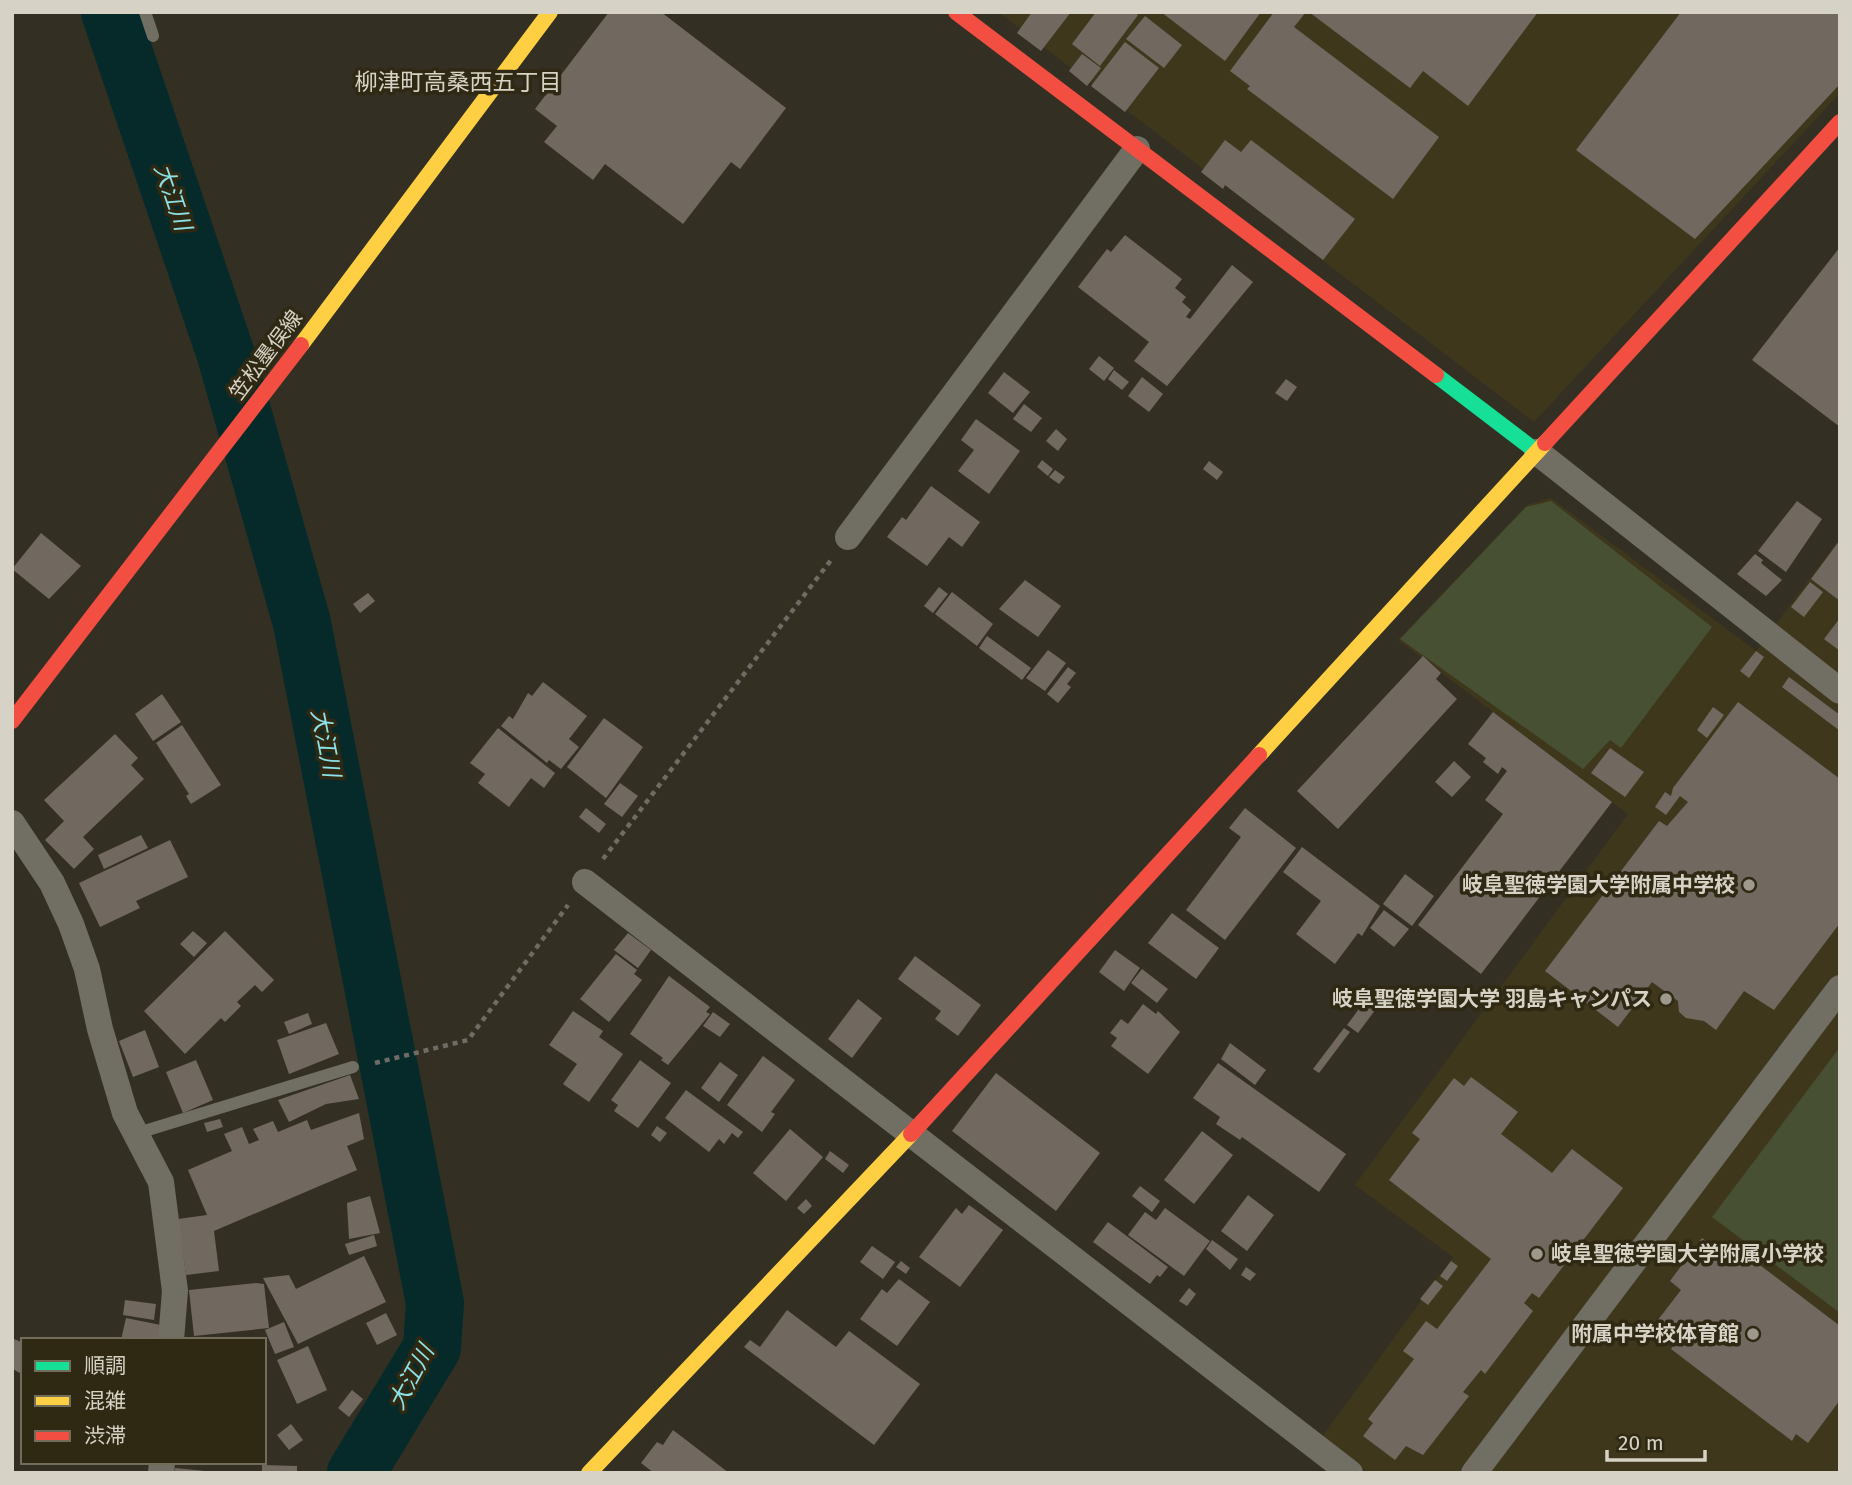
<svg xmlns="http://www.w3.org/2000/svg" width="1852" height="1485" font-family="'Fira Sans','Noto Sans JP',sans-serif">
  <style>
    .built { fill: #3e371c }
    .green { fill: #475033 }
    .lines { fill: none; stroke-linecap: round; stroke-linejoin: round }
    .river { stroke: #062a2a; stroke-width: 58 }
    .building { fill: #716960 }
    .path { stroke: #6e6c64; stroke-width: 4.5; stroke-dasharray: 5 5; stroke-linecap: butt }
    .lane { stroke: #716e64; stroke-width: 12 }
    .street { stroke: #716e64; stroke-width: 26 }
    .fast { stroke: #16e098; stroke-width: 16 }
    .slow { stroke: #ffcf43; stroke-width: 16 }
    .jam { stroke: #f24e42; stroke-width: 16 }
    .poi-dot { fill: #9d998c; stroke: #2f2913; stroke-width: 2.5 }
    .labels { text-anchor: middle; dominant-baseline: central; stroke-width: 7; stroke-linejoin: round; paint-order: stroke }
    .street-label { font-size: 21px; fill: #d6d2c5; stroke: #2f2913 }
    .poi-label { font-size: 21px; font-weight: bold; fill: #d6d2c5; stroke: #2f2913; text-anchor: end }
    .neighbourhood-label { font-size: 23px; fill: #d6d2c5; stroke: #2f2913 }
    .water-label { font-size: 23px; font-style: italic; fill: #8ce2e7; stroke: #2f2913 }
  </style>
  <rect width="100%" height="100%" fill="#333023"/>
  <path class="built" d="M998 12H1840V93L1534 422Z
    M1551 498 1756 651 1840 538V1473H1369L1322 1437 1453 1257 1355 1185 1628 814 1398 640 1527 505Z"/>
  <path class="green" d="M1551 501 1712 627 1621 748 1610 740 1583 769 1400 639 1526 507Z
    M1840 1047V1313L1712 1217Z"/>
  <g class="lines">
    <path class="river" d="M110 12 226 355 302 623 435 1303 432 1348 356 1473"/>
  </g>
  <path class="building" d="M609 12H661L786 108 740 169 731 162 683 224 605 164 593 180 544 142 557 126 535 109Z
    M1032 12H1071L1041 51 1017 33Z
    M1096 12H1135L1138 15 1100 66 1072 44Z
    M1161 12H1261L1225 61Z
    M1274 12H1306L1294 27 1439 137 1393 199 1247 89 1250 86 1230 71Z
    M1309 12H1538L1468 106 1423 71 1410 88Z
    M1681 12H1840V84L1695 239 1576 150Z
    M1145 16 1182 45 1164 68 1126 39Z
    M1125 42 1159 68 1125 112 1091 86Z
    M1082 54 1101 68 1087 86 1069 71Z
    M1225 140 1241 152 1251 140 1355 219 1323 260 1225 185 1223 189 1201 172Z
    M1125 235 1182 279 1175 288 1186 297 1182 302 1191 310 1186 317 1190 319 1232 265 1253 282 1167 386 1134 361 1149 342 1078 287 1107 249 1111 252Z
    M1840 247V427L1752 360Z
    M1099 356 1114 368 1104 381 1089 369Z
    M1114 370 1129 382 1122 390 1108 379Z
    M1004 372 1030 392 1013 413 988 393Z
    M1142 377 1163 394 1149 412 1128 396Z
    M1286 379 1297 387 1287 401 1275 393Z
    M1024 404 1042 418 1031 432 1013 419Z
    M976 419 1020 451 989 494 958 471 974 450 961 440Z
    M1056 429 1067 439 1058 451 1046 441Z
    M1042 460 1053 469 1048 476 1037 467Z
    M1209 461 1223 472 1217 480 1203 469Z
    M1055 470 1065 477 1059 484 1049 477Z
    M931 486 980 522 962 547 949 537 927 566 887 537 902 517 906 520Z
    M1797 501 1822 519 1786 572 1758 551Z
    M41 533 81 566 49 599 12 569Z
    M1840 540V601L1811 579Z
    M1755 554 1763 560 1761 563 1782 580 1766 596 1737 574Z
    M1025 580 1061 606 1038 637 999 609Z
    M1810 582 1823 592 1804 617 1791 607Z
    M939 587 948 594 933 613 924 606Z
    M952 592 993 624 977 646 935 614Z
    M368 593 375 601 360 613 353 604Z
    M1840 618V651L1824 639Z
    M987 636 1031 668 1022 680 979 648Z
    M1048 650 1066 663 1045 691 1026 678Z
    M1756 651 1764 657 1749 678 1740 671Z
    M1423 656 1441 673 1436 679 1457 699 1338 829 1297 791Z
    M1068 667 1076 673 1067 684 1071 687 1058 703 1047 694Z
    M1789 677 1840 715V731L1782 687Z
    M543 682 587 716 569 739 579 747 561 769 549 760 547 763 501 726 509 716 513 719 528 693 532 696Z
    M162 694 181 722 153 741 135 714Z
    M1738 702 1840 779V923L1774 1010 1744 991 1716 1030 1704 1021 1686 1018 1679 1012 1678 1001 1652 982 1618 1027 1545 971 1659 821 1667 826 1688 802 1680 796 1666 815 1655 807 1665 792 1671 796 1673 788Z
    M1713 707 1724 715 1707 738 1697 730Z
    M1493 712 1612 802 1481 974 1418 925 1503 814 1485 800 1507 771 1502 767 1498 774 1483 762 1486 758 1468 744Z
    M604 718 643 747 606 798 567 767Z
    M182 725 221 785 191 804 186 796 189 794 156 743Z
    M498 728 555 773 544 788 531 778 509 807 478 783 485 774 470 763Z
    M115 734 138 758 131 765 144 779 83 837 94 849 74 869 45 840 64 821 44 800Z
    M1610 748 1644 772 1625 797 1591 773Z
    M1454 761 1471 777 1452 797 1435 782Z
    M620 783 638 796 622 817 604 804Z
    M586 808 606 824 599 833 579 817Z
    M1245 808 1296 848 1225 940 1186 910 1241 837 1229 828Z
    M141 835 148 848 104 869 98 855Z
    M170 840 188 877 136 901 140 908 100 927 79 883Z
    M1302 847 1380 906 1362 936 1358 933 1335 964 1296 934 1321 901 1283 872Z
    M1405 874 1434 896 1412 926 1383 904Z
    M1384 910 1409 929 1394 947 1370 928Z
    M1172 913 1219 948 1196 979 1148 943Z
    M193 931 207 943 194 957 180 944Z
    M225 931 274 980 262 992 255 985 237 1002 241 1006 225 1022 221 1018 185 1054 144 1011Z
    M628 933 651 950 638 968 614 950Z
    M1115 950 1140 968 1124 991 1099 972Z
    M616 954 637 970 634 974 642 980 609 1022 580 999Z
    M915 956 981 1005 958 1036 935 1019 941 1011 898 979Z
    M1142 969 1168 989 1157 1003 1131 983Z
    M669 976 710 1007 706 1012 710 1014 668 1065 661 1060 663 1058 630 1034Z
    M1368 997 1379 1005 1358 1033 1347 1025Z
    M858 999 882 1018 852 1058 828 1039Z
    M1143 1004 1156 1014 1158 1011 1180 1032 1148 1074 1111 1046 1117 1038 1110 1033 1121 1019 1128 1024Z
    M573 1011 603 1031 599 1037 623 1054 589 1102 563 1084 577 1064 549 1045Z
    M713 1012 730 1024 720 1037 703 1026Z
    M308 1013 312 1024 289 1034 284 1022Z
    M326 1023 339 1054 289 1074 277 1040Z
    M1344 1028 1350 1032 1319 1073 1313 1069Z
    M145 1030 159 1067 133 1077 119 1041Z
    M1230 1043 1266 1070 1255 1085 1221 1059Z
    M763 1056 795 1080 771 1112 775 1114 762 1132 727 1105Z
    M196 1060 213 1100 183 1113 166 1072Z
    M640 1060 671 1083 638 1128 614 1111 618 1105 611 1100Z
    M720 1062 738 1075 719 1102 701 1088Z
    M1218 1063 1346 1154 1319 1192 1242 1137 1240 1140 1216 1124 1220 1117 1193 1098Z
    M996 1073 1100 1153 1056 1211 952 1131Z
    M350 1075 359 1099 326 1104 289 1122 278 1100Z
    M1471 1077 1518 1112 1501 1134 1552 1173 1572 1149 1623 1188 1539 1298 1532 1293 1524 1303 1533 1311 1485 1374 1481 1370 1463 1392 1469 1396 1423 1455 1406 1446 1395 1460 1363 1436 1373 1423 1368 1419 1414 1359 1403 1351 1426 1321 1437 1329 1491 1259 1389 1180 1420 1139 1412 1133 1454 1078 1464 1086Z
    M686 1090 743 1132 738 1138 732 1133 724 1144 719 1139 709 1152 665 1118Z
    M359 1113 364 1139 347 1146 357 1170 214 1231 219 1271 186 1275 178 1219 207 1215 188 1170 232 1151 224 1134 242 1127 249 1144 259 1140 253 1129 273 1121 278 1132 307 1120 311 1130Z
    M220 1119 223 1127 207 1132 204 1123Z
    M657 1126 667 1133 660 1142 651 1135Z
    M790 1129 823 1157 786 1201 753 1173Z
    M1202 1131 1233 1155 1194 1204 1164 1180Z
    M830 1151 849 1165 843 1173 825 1159Z
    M1140 1186 1160 1201 1152 1212 1132 1196Z
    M1248 1195 1274 1215 1247 1251 1221 1231Z
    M370 1196 380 1233 349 1239 347 1203Z
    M806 1199 812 1206 804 1214 797 1208Z
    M969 1205 1003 1230 960 1287 919 1257 956 1208 962 1214Z
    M1165 1208 1210 1241 1184 1276 1128 1235 1145 1212 1156 1220Z
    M1108 1222 1168 1267 1160 1277 1157 1275 1150 1284 1093 1242Z
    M374 1235 377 1246 349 1255 345 1244Z
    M1702 1238 1736 1264 1744 1253 1840 1326V1400L1808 1443 1796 1434 1792 1441 1671 1349 1676 1342 1654 1325 1681 1290 1670 1281Z
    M1212 1240 1238 1259 1230 1270 1206 1249Z
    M872 1246 895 1262 883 1279 860 1262Z
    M364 1256 386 1302 298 1344 263 1278 289 1275 296 1289Z
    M901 1261 910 1268 906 1274 896 1267Z
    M1451 1261 1458 1266 1447 1281 1440 1276Z
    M1246 1267 1256 1274 1250 1281 1241 1275Z
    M899 1279 930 1302 897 1346 860 1319 882 1289 887 1293Z
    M1435 1280 1443 1286 1428 1305 1420 1299Z
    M256 1283 264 1284 269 1328 194 1336 189 1290Z
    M1189 1288 1196 1294 1187 1306 1179 1301Z
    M125 1300 156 1304 154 1320 123 1315Z
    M787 1310 836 1347 849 1331 920 1384 874 1445 744 1347 750 1340 760 1347Z
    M386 1313 397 1335 377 1345 366 1323Z
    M126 1318 161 1325 159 1340H121Z
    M284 1322 294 1347 275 1354 265 1330Z
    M308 1346 327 1390 297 1404 277 1360Z
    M352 1390 363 1399 349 1417 338 1408Z
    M291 1424 303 1440 289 1450 277 1435Z
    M673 1430 729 1473H654L641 1463 657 1442 663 1445Z
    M262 1465 297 1466V1473H262Z
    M175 1468 205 1471V1473H174Z"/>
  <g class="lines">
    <path class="path" d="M603 859 831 560
      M375 1063 468 1040 568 905"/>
    <path class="lane" d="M145 12 153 36
      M138 1133 353 1067"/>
    <path class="street" d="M1537 452 1840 691
      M848 537 1137 149
      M12 823 52 883 71 924 87 969 100 1029 125 1113 161 1182 175 1291 171 1340
      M585 882 1350 1473
      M12 1352 23 1360
      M161 1473 162 1462
      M1474 1473 1840 988"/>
    <path class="fast" d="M1436 375 1537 452"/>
    <path class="slow" d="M301 345 550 12
      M1259 755 1545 443
      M589 1473 911 1134"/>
    <path class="jam" d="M956 12 1436 375
      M1545 443 1840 122
      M12 721 301 345
      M911 1134 1259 755"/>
  </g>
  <g class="poi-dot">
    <circle cx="1749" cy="885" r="7"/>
    <circle cx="1666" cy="999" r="7"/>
    <circle cx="1537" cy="1254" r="7"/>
    <circle cx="1753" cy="1334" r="7"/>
  </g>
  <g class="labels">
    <g class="street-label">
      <text transform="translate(266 355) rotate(-53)">笠松墨俣線</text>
    </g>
    <g class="poi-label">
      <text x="1735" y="885">岐阜聖徳学園大学附属中学校</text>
      <text x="1652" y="999">岐阜聖徳学園大学 羽島キャンパス</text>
      <text x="1551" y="1254" text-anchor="start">岐阜聖徳学園大学附属小学校</text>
      <text x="1739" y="1334">附属中学校体育館</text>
    </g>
    <g class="neighbourhood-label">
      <text x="458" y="82">柳津町高桑西五丁目</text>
    </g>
    <g class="water-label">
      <text transform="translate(173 197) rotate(71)">大江川</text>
      <text transform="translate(326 743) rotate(79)">大江川</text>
      <text transform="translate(411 1377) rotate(-62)">大江川</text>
    </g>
  </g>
  <rect width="1852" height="1485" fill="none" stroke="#d6d2c5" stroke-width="28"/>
  <rect x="21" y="1338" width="245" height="126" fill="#2f2913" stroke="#726d5a" stroke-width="2"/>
  <rect x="35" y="1361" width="35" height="10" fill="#16e098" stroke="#726d5a" stroke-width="2"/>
  <text x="84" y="1373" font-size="21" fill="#d6d2c5">順調</text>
  <rect x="35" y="1396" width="35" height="10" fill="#ffcf43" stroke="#726d5a" stroke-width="2"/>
  <text x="84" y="1408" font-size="21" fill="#d6d2c5">混雑</text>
  <rect x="35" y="1431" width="35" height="10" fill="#f24e42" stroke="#726d5a" stroke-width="2"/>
  <text x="84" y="1443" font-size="21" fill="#d6d2c5">渋滞</text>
  <path d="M1607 1450v10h98v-10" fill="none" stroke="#d6d2c5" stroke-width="3.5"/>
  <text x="1618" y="1450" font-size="21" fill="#d6d2c5" stroke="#2f2913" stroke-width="5" paint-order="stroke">20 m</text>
</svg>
